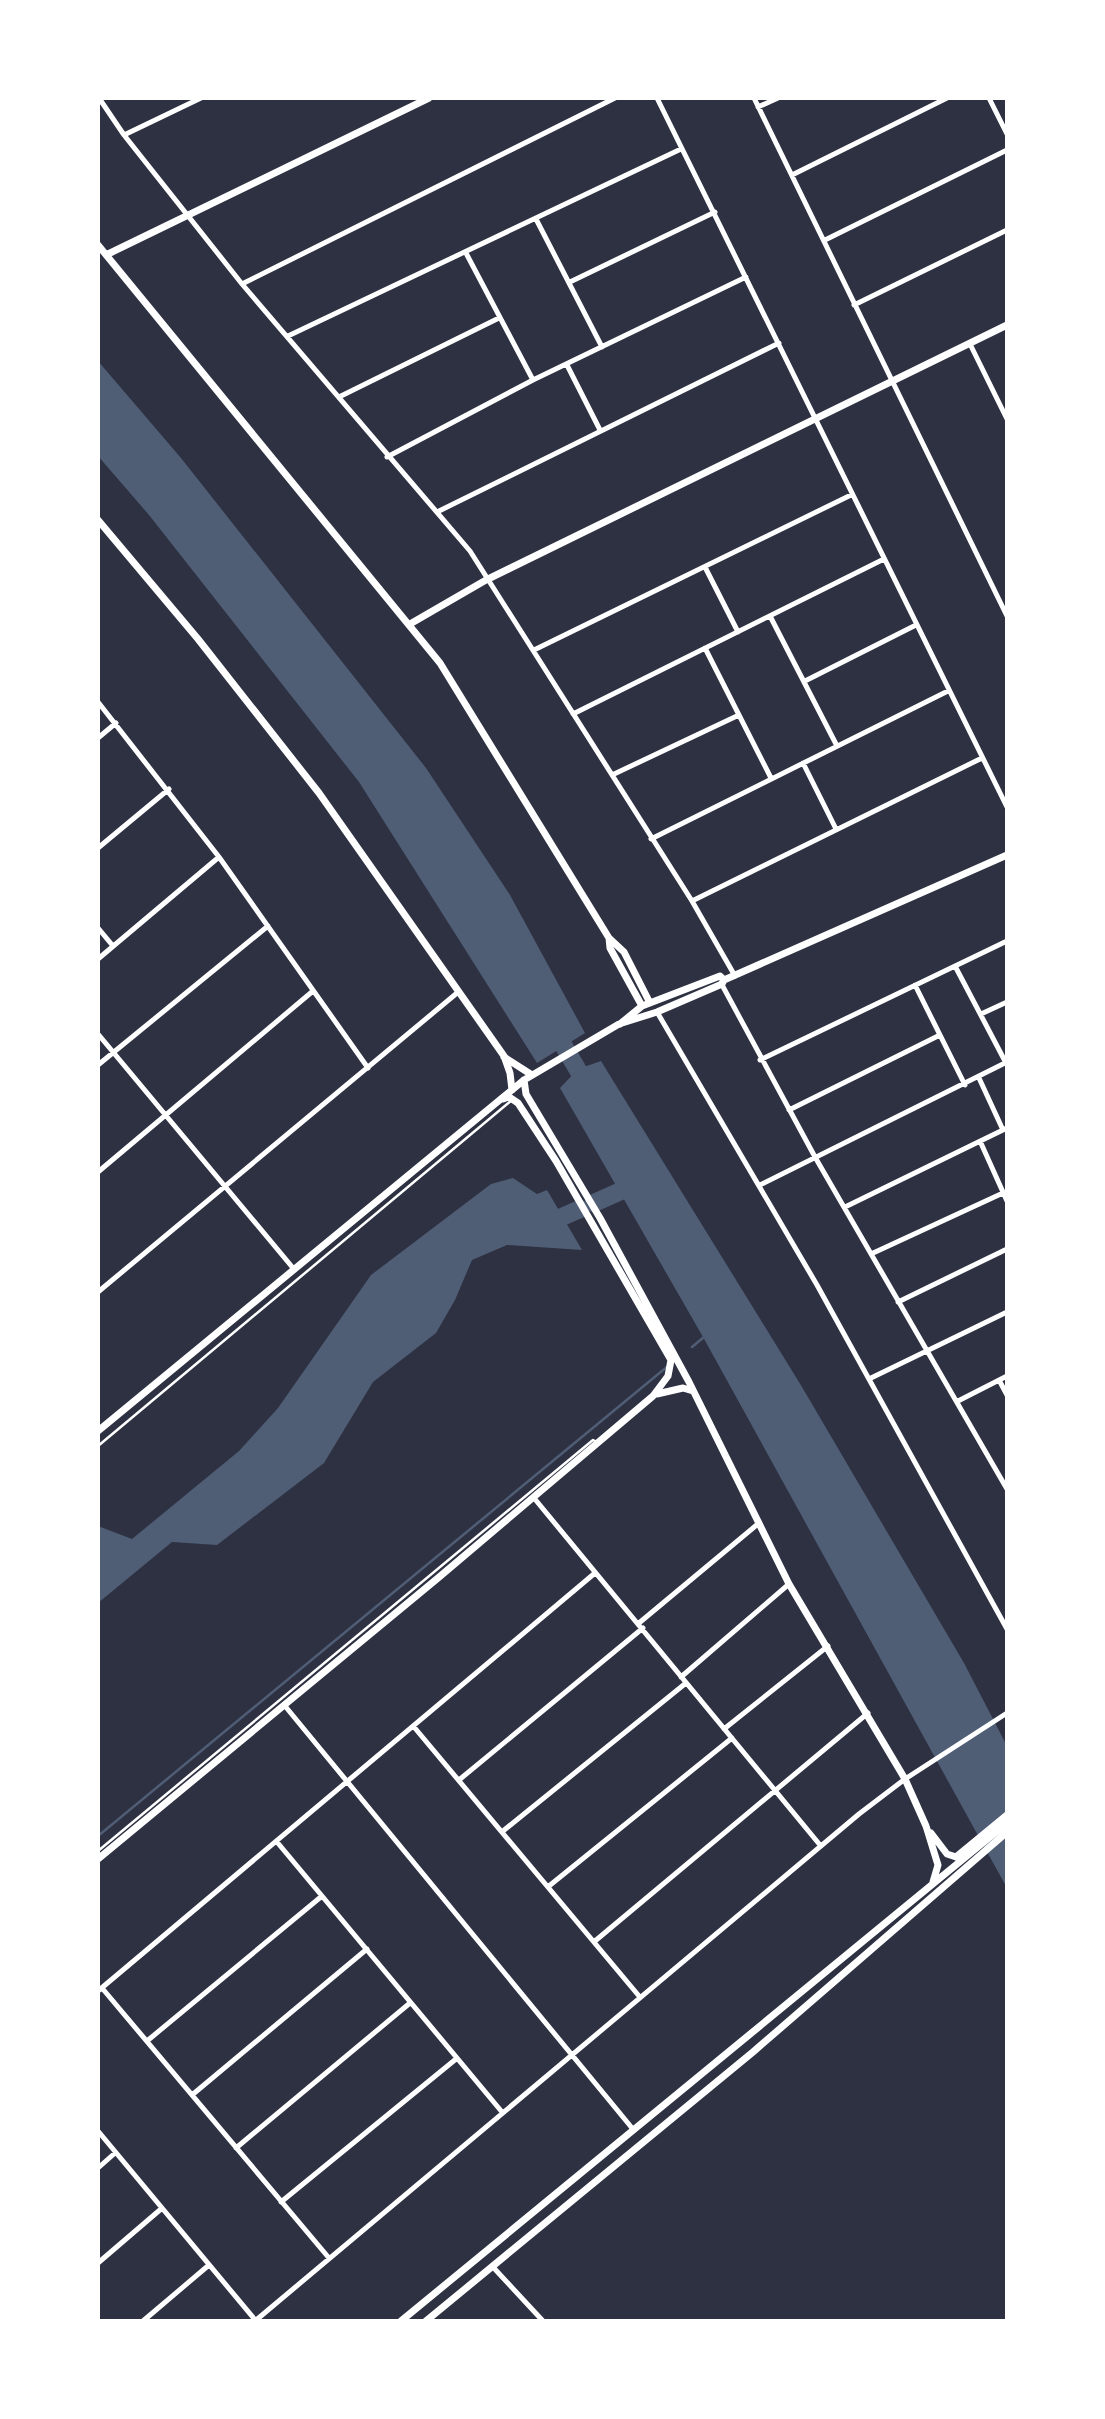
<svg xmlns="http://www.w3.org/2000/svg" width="1105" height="2419" font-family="'Noto Serif',serif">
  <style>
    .water { fill: #4f5d75 }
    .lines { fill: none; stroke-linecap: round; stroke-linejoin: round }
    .stream { stroke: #4f5d75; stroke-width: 2.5 }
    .river { stroke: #4f5d75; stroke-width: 18 }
    .service { stroke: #fff; stroke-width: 2.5 }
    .minor { stroke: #fff; stroke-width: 5 }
    .tertiary { stroke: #fff; stroke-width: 7 }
  </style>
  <rect width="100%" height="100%" fill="#2d3142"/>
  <path class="water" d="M98 361 181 458 426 768 510 895 585 1033 537 1063 359 782 149 515 98 456Z
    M601 1061 802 1387 964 1663 1007 1746V1888L703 1337 560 1088 578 1069Z
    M513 1178 537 1194 547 1190 582 1250 507 1245 472 1260 455 1300 436 1333 373 1382 324 1463 217 1545 172 1542 98 1603V1526L132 1539 239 1451 278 1408 371 1275 491 1184Z"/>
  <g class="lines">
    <path class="stream" d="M692 1347 704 1337
      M98 1836 668 1366"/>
    <path class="river" d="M552 1026 589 1089
      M594 1203 641 1182
      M541 1217 555 1220 580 1209"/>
    <path class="service" d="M98 1446 512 1100
      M98 1851 593 1440 597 1442"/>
    <path class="minor" d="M99 98 124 135 242 284 470 551 692 901 735 976
      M657 98 1007 807
      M754 98 1007 616
      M989 98 1007 134
      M758 107 778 98
      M124 135 201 98
      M792 175 947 98
      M536 219 602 347
      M825 240 1007 150
      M466 253 533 380
      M570 282 715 212
      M242 284 615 98
      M854 305 1007 230
      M288 336 681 149
      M970 344 1007 419
      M567 365 600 430
      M341 396 499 318
      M387 457 533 380 746 277
      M437 512 779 343
      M705 567 738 632
      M770 616 837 746
      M705 648 771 778
      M534 650 851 495
      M805 681 916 625
      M98 702 219 857 368 1068
      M573 714 884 559
      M98 738 116 723
      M803 763 836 829
      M612 775 739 715
      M651 839 948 691
      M98 848 169 789
      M692 901 982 758
      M98 928 113 946
      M98 959 219 857
      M955 966 1006 1063
      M721 983 815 1157 1007 1489
      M915 985 965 1085
      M657 1012 817 1285 1007 1629
      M981 1014 1007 1002
      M98 1034 293 1268
      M760 1060 1007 941
      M98 1065 268 926
      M979 1078 1003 1130
      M789 1110 940 1035
      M980 1141 1007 1201
      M98 1172 313 991
      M760 1185 1007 1062
      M845 1207 1007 1128
      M871 1254 1003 1193
      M98 1292 457 993
      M898 1302 1007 1249
      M871 1378 1007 1312
      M999 1380 1007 1395
      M958 1401 1007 1376
      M534 1498 820 1845
      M639 1623 759 1523
      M681 1677 789 1584
      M285 1706 632 2128
      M414 1727 639 1996
      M724 1729 828 1646
      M459 1780 643 1628
      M503 1831 686 1683
      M277 1842 502 2112
      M549 1886 732 1738
      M595 1941 868 1713
      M102 1988 329 2258
      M98 1991 595 1573
      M147 2041 322 1896
      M192 2095 367 1949
      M98 2131 256 2321
      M236 2148 410 2003
      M98 2168 115 2153
      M281 2202 456 2059
      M98 2263 161 2209
      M492 2266 543 2321
      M143 2321 209 2265
      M255 2321 859 1814 905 1779 1007 1713"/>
    <path class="tertiary" d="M98 245 440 663 609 938 610 948 642 1006
      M106 255 429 98
      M98 520 198 639 319 793 504 1056 510 1073 512 1090
      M410 624 486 580 1007 325
      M609 938 624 952 650 1003
      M620 1024 642 1006 720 976 724 980
      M504 1057 532 1075
      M524 1080 526 1094 600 1218 689 1382 789 1584 905 1779 926 1826 938 1865 933 1882
      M657 1394 683 1388 693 1391
      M98 1431 524 1080 619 1024 657 1012 722 984 724 980 1007 855
      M931 1833 947 1854 956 1857 1007 1815
      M98 1859 438 1578 653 1396 668 1376 671 1360 556 1161 518 1103 509 1097 503 1099
      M401 2321 1007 1823
      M426 2321 753 2052 1007 1832"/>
  </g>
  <rect width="1105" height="2419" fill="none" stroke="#ffffff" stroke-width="200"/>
</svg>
